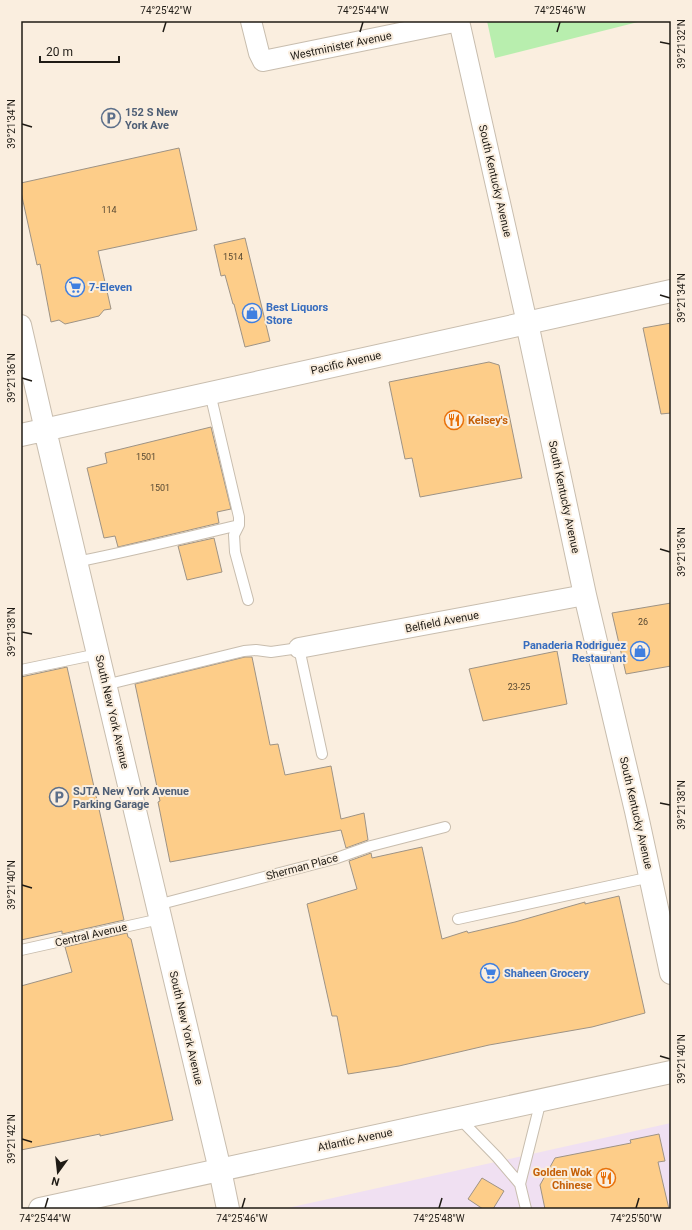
<svg xmlns="http://www.w3.org/2000/svg" width="692" height="1230" font-family="Roboto,sans-serif">
  <style>
    .commercial { fill: #f0e0f2 }
    .green { fill: #b8eeae }
    .building { fill: #fdcd89; stroke: #9e9385 }
    .lines { fill: none; stroke-linecap: round; stroke-linejoin: round }
    .service-casing { stroke: #c8bdae; stroke-width: 12 }
    .minor-casing { stroke: #c8bdae; stroke-width: 22 }
    .tertiary-casing { stroke: #c8bdae; stroke-width: 24 }
    .trunk-casing { stroke: #c8bdae; stroke-width: 24 }
    .service { stroke: #fff; stroke-width: 10 }
    .minor { stroke: #fff; stroke-width: 20 }
    .tertiary { stroke: #fff; stroke-width: 22 }
    .trunk { stroke: #fff; stroke-width: 22 }
    .ticks { fill: none; stroke: #1f1b15; stroke-width: 1.5 }
    .labels { text-anchor: middle; dominant-baseline: central; stroke-width: 4; stroke-linejoin: round; paint-order: stroke }
    .number-label { font-size: 9px; fill: #564832 }
    .street-label { font-size: 11px; fill: #1f1b15; stroke: #faeedf }
    .service-label { font-size: 11px; font-weight: bold; fill: #4e5e75; stroke: #faeedf; text-anchor: start }
    .shop-label { font-size: 11px; font-weight: bold; fill: #366cbe; stroke: #faeedf; text-anchor: start }
    .food-label { font-size: 11px; font-weight: bold; fill: #c56008; stroke: #faeedf; text-anchor: start }
    .neatline { fill: none; stroke: #1f1b15; stroke-width: 1.5 }
    .ticks-label { font-size: 10px; text-anchor: middle; fill: #1f1b15 }
  </style>
  <rect width="100%" height="100%" fill="#faeedf"/>
  <path class="commercial" d="M671 1123V1209H283Z"/>
  <path class="green" d="M487 21H642L495 58Z"/>
  <path class="building" d="M179 148 197 230 98 251 111 309 104 310 99 316 65 324 59 320 51 322 40 264 37 265 21 192V183Z
    M245 238 270 341 245 347 234 304H233L225 275 221 276 214 245Z
    M671 323V413L661 414 643 328Z
    M489 362 499 365 522 478 420 497 412 458 405 459 389 382Z
    M211 427 231 509 217 512 219 523 118 547 115 536 104 538 87 468 107 463 105 453Z
    M214 538 222 572 187 580 178 546Z
    M671 603V666L626 674 612 613Z
    M557 651 567 704 483 721 469 669Z
    M245 657H252L270 745 278 744 285 775 331 766 341 819 364 813 368 840 346 848 341 830 170 862 158 802 160 801 135 684Z
    M67 667 124 920 62 934V931L21 940V677Z
    M422 847 442 939 467 931 468 933 515 922 585 902V904L619 896 645 1013 592 1027 489 1045 399 1066 348 1074 337 1016H332L307 904 357 889 349 861 371 853 372 858Z
    M127 933 128 937 131 939 173 1120 114 1133 100 1136V1134L21 1150V986L72 972 65 947Z
    M659 1134 665 1161 658 1162 669 1209H545L540 1185 555 1158 631 1143 630 1140Z
    M482 1178 504 1191 493 1209H483L468 1199Z"/>
  <g class="lines">
    <defs>
      <path id="service" d="M210 393 239 517V525L234 535 235 552 248 600
        M76 562C131 551 185 538 239 525
        M21 670 98 654
        M105 685 244 651 256 650 271 652 299 648 322 754
        M157 905 334 859 371 846 445 827
        M458 919 651 877
        M21 950 160 919
        M459 1118 497 1157 520 1184 526 1209
        M520 1184 541 1100"/>
      <path id="minor" d="M251 21 259 53 263 61 459 21
        M459 21 527 323
        M21 325 45 430
        M299 648 585 595"/>
      <path id="tertiary" d="M527 323 585 595 636 811 671 973
        M45 430 220 1170 228 1209
        M21 435 671 291"/>
      <path id="trunk" d="M40 1209 671 1072"/>
    </defs>
    <use href="#service" class="service-casing"/>
    <use href="#minor" class="minor-casing"/>
    <use href="#tertiary" class="tertiary-casing"/>
    <use href="#trunk" class="trunk-casing"/>
    <use href="#service" class="service"/>
    <use href="#minor" class="minor"/>
    <use href="#tertiary" class="tertiary"/>
    <use href="#trunk" class="trunk"/>
  </g>
  <path class="ticks" d="M163 32 166 22M360 32 363 22M557 32 560 22M660 42 670 44M22 124 32 127M660 295 670 298M22 378 32 381M660 549 670 552M22 632 32 634M660 803 670 805M22 885 32 888M660 1056 670 1059M22 1139 32 1142M45 1208 48 1198M242 1208 245 1198M439 1208 442 1198M636 1208 639 1198"/>
  <defs>
    <symbol id="parking-ring" viewBox="-11 -11 22 22"><circle r="9.5" fill="#faeedf" stroke="#5c6f8a" stroke-width="1.5"/><path d="M-3.5-5.5H1a3.5 3.5 0 0 1 0 7H-1V5.5H-3.5ZM-1-3.4V-.6H.8a1.4 1.4 0 0 0 0-2.8Z" fill="#5c6f8a"/></symbol>
    <symbol id="supermarket-ring" viewBox="-11 -11 22 22"><circle r="9.5" fill="#faeedf" stroke="#3f7fe0" stroke-width="1.5"/><path d="M-6-5.5h2.5l.6 2H6L4.5 2H-2.5L-4.4-4H-6ZM-1.5 3.2a1.3 1.3 0 1 0 .1 0ZM3 3.2a1.3 1.3 0 1 0 .1 0Z" fill="#3f7fe0"/></symbol>
    <symbol id="shop-ring" viewBox="-11 -11 22 22"><circle r="9.5" fill="#faeedf" stroke="#3f7fe0" stroke-width="1.5"/><path d="M-5-2.5h2.3a2.7 3.5 0 0 1 5.4 0H5L5.5 6h-11ZM-1.5-2.5h3a1.5 2.3 0 0 0-3 0Z" fill="#3f7fe0"/></symbol>
    <symbol id="restaurant-ring" viewBox="-11 -11 22 22"><circle r="9.5" fill="#faeedf" stroke="#e8710a" stroke-width="1.5"/><path d="M-5-6h1v4h1v-4h1v4h1v-4h1v5L-1.5 .5V6h-2V.5L-5-1ZM5-6V6H3V1.5H1.5Q1.5-4 5-6Z" fill="#e8710a"/></symbol>
  </defs>
  <g fill-rule="evenodd">
    <use href="#parking-ring" x="100" y="107" width="22" height="22"/>
    <use href="#supermarket-ring" x="64" y="276" width="22" height="22"/>
    <use href="#shop-ring" x="241" y="302" width="22" height="22"/>
    <use href="#restaurant-ring" x="443" y="409" width="22" height="22"/>
    <use href="#shop-ring" x="629" y="640" width="22" height="22"/>
    <use href="#parking-ring" x="48" y="786" width="22" height="22"/>
    <use href="#supermarket-ring" x="479" y="962" width="22" height="22"/>
    <use href="#restaurant-ring" x="595" y="1167" width="22" height="22"/>
  </g>
  <g class="labels">
    <g class="number-label">
      <text x="109" y="210">114</text>
      <text x="233" y="257">1514</text>
      <text x="146" y="457">1501</text>
      <text x="160" y="488">1501</text>
      <text x="643" y="622">26</text>
      <text x="519" y="687">23-25</text>
    </g>
    <g class="street-label">
      <text transform="translate(341 46) rotate(-12)">Westminister Avenue</text>
      <text transform="translate(495 181) rotate(77)">South Kentucky Avenue</text>
      <text transform="translate(346 363) rotate(-13)">Pacific Avenue</text>
      <text transform="translate(564 497) rotate(78)">South Kentucky Avenue</text>
      <text transform="translate(442 622) rotate(-11)">Belfield Avenue</text>
      <text transform="translate(112 712) rotate(77)">South New York Avenue</text>
      <text transform="translate(636 813) rotate(77)">South Kentucky Avenue</text>
      <text transform="translate(302 867) rotate(-15)">Sherman Place</text>
      <text transform="translate(91 935) rotate(-13)">Central Avenue</text>
      <text transform="translate(186 1028) rotate(77)">South New York Avenue</text>
      <text transform="translate(355 1140) rotate(-12)">Atlantic Avenue</text>
    </g>
    <g class="service-label">
      <text x="125" y="112">152 S New<tspan x="125" dy="13">York Ave</tspan></text>
      <text x="73" y="791">SJTA New York Avenue<tspan x="73" dy="13">Parking Garage</tspan></text>
    </g>
    <g class="shop-label">
      <text x="89" y="287">7-Eleven</text>
      <text x="266" y="307">Best Liquors<tspan x="266" dy="13">Store</tspan></text>
      <text x="626" y="645" text-anchor="end">Panaderia Rodriguez<tspan x="626" dy="13">Restaurant</tspan></text>
      <text x="504" y="973">Shaheen Grocery</text>
    </g>
    <g class="food-label">
      <text x="468" y="420">Kelsey's</text>
      <text x="592" y="1172" text-anchor="end">Golden Wok<tspan x="592" dy="13">Chinese</tspan></text>
    </g>
  </g>
  <rect width="692" height="1230" fill="none" stroke="#faeedf" stroke-width="44"/>
  <g transform="translate(58 1172) rotate(195)" stroke="#faeedf" stroke-width="3" paint-order="stroke">
  <path d="M0-3L7 15L0 10L-7 15Z" fill="#1f1b15"/>
  <text y="-6" font-size="11" font-weight="bold" text-anchor="middle" fill="#1f1b15">N</text>
  </g>
  <path d="M40 56v6h79v-6" fill="none" stroke="#1f1b15" stroke-width="2"/>
  <text x="46" y="56" font-size="12" fill="#1f1b15" stroke="#faeedf" stroke-width="3" paint-order="stroke">20 m</text>
  <rect x="22" y="22" width="648" height="1186" class="neatline"/>
  <g class="ticks-label">
    <text x="166" y="14">74°25'42"W</text>
    <text x="363" y="14">74°25'44"W</text>
    <text x="560" y="14">74°25'46"W</text>
    <text transform="translate(681 44) rotate(-90)" y="4">39°21'32"N</text>
    <text transform="translate(11 124) rotate(-90)" y="4">39°21'34"N</text>
    <text transform="translate(681 298) rotate(-90)" y="4">39°21'34"N</text>
    <text transform="translate(11 378) rotate(-90)" y="4">39°21'36"N</text>
    <text transform="translate(681 552) rotate(-90)" y="4">39°21'36"N</text>
    <text transform="translate(11 632) rotate(-90)" y="4">39°21'38"N</text>
    <text transform="translate(681 805) rotate(-90)" y="4">39°21'38"N</text>
    <text transform="translate(11 885) rotate(-90)" y="4">39°21'40"N</text>
    <text transform="translate(681 1059) rotate(-90)" y="4">39°21'40"N</text>
    <text transform="translate(11 1139) rotate(-90)" y="4">39°21'42"N</text>
    <text x="45" y="1222">74°25'44"W</text>
    <text x="242" y="1222">74°25'46"W</text>
    <text x="439" y="1222">74°25'48"W</text>
    <text x="636" y="1222">74°25'50"W</text>
  </g>
</svg>
